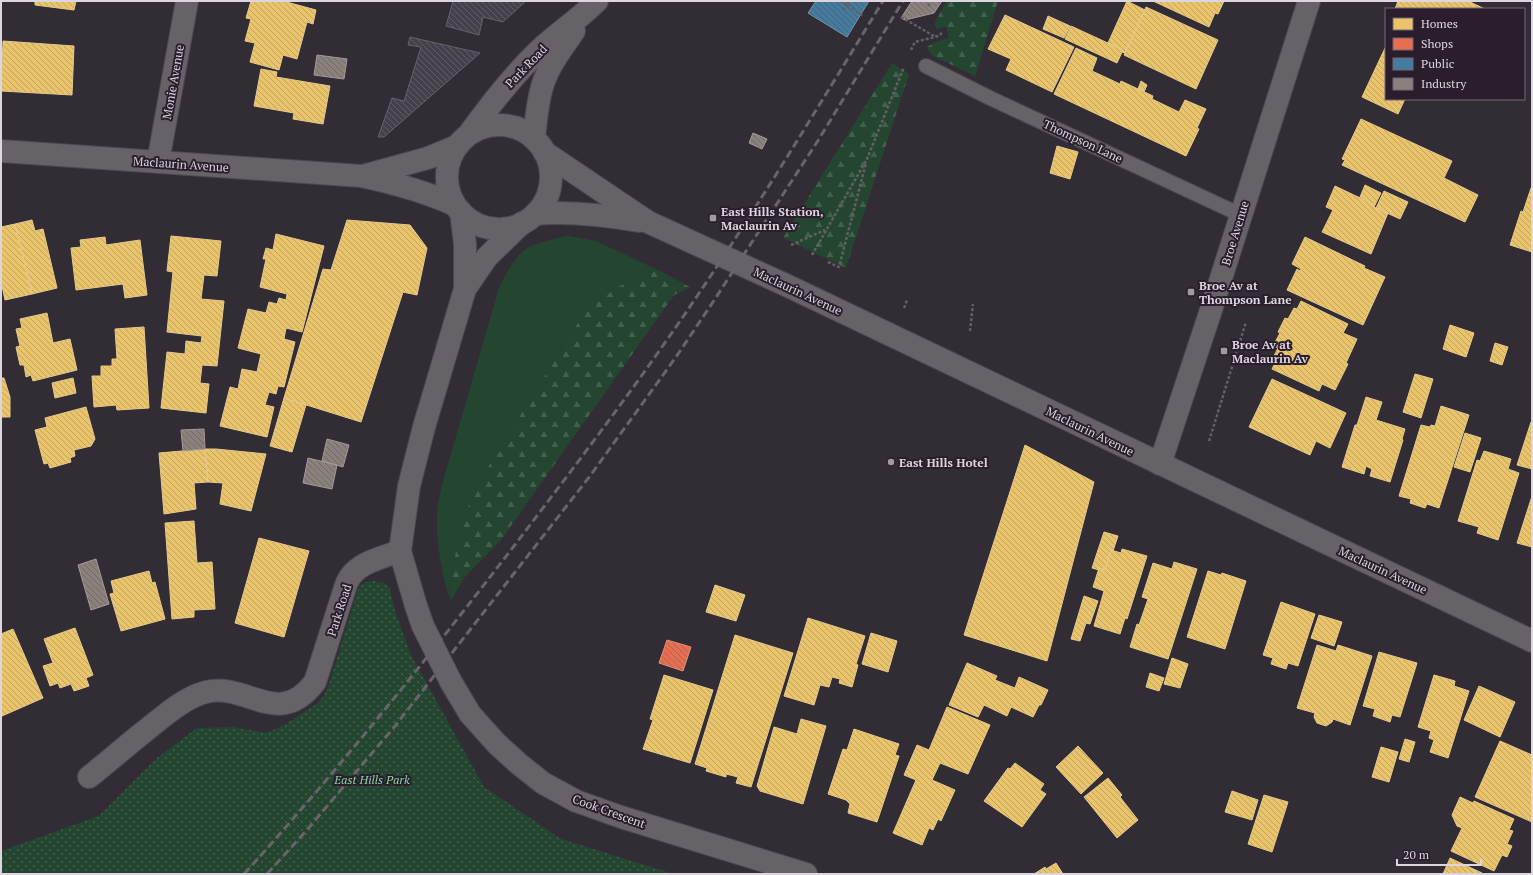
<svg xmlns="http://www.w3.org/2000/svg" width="1533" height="875" font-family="'PT Serif',serif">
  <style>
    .grass { fill: #244631 }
    .forest { fill: url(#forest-firs) }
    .park { fill: url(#park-dots) }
    .homes { fill: url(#homes-back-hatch); stroke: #e5c98d }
    .shops { fill: url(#shops-back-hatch); stroke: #e48e7c }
    .public { fill: url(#public-back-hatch); stroke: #7396b1 }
    .industry { fill: url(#industry-back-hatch); stroke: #a39a9a }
    .building { fill: url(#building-back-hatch); stroke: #65626a }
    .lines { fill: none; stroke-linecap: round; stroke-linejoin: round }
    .service-casing { stroke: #4d474f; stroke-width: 16 }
    .minor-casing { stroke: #4d474f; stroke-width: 24 }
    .tertiary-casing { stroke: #4d474f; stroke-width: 24 }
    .secondary-casing { stroke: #4d474f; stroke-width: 24 }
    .path { stroke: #635f65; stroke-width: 2.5; stroke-dasharray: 3 2; stroke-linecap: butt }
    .service { stroke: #666268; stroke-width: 14 }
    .minor { stroke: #666268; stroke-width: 22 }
    .tertiary { stroke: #666268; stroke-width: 22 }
    .secondary { stroke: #666268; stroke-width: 22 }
    .rail { stroke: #69646b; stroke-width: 3; stroke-dasharray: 8 4; stroke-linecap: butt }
    .poi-dot { fill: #a19aa4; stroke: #2a1e2d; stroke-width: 1.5 }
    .labels { text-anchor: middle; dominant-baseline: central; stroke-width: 4; stroke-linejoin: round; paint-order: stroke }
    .street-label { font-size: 12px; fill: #ddd5e0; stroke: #2a1e2d }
    .poi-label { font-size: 12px; font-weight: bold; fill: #ddd5e0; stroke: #2a1e2d; text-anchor: start }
    .park-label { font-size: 12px; font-style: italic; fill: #89d3a1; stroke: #2a1e2d }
  </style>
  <defs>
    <pattern id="forest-firs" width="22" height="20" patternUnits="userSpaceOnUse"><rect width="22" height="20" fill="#244631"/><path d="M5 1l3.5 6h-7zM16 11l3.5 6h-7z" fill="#43604f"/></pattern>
    <pattern id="park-dots" width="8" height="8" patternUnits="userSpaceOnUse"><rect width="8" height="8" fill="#244631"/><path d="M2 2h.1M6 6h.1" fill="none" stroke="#43604f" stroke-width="1.8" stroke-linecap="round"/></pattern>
    <pattern id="homes-back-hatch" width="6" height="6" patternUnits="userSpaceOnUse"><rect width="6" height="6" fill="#e9c46a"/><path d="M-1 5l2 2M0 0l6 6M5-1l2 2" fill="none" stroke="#bfa360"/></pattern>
    <pattern id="shops-back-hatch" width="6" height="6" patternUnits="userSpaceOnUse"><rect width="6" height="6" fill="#e76f51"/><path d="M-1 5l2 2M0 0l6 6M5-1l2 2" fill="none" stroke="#b6614d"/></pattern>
    <pattern id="public-back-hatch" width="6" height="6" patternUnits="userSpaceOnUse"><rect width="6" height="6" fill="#457b9d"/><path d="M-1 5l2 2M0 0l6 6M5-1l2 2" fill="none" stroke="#446379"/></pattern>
    <pattern id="industry-back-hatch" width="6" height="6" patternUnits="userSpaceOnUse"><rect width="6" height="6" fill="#8a817c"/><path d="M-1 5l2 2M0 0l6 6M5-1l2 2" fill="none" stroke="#716a68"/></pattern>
    <pattern id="building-back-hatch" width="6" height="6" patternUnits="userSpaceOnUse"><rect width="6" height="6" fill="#44414d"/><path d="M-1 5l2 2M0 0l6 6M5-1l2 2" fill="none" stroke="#5f5c66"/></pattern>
  </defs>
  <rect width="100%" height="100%" fill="#322c34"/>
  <path class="grass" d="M568 236 596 241 658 270 635 278 616 288 586 310 478 483 461 525 448 593C441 569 436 541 437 516 437 506 440 497 441 488L499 288C505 276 511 263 521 253 531 243 554 239 568 236Z"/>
  <path class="forest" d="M947 1H998L975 76 931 55 927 47 935 42 949 38 946 27 936 29 935 22Z
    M892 63 909 74 846 268 783 238Z
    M658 270 690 287 674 295 501 540 465 577 452 598V602L448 593 461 525 478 483 586 310 616 288 635 278Z"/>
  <path class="park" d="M369 581H376L384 583 389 587 396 614 411 655 484 787 561 839 674 874H1V851L99 816 157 758 197 728 233 727 267 733 286 724 318 703 324 695 329 684 358 590 362 584Z"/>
  <path class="homes" d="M35 1H76L74 10 35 5Z
    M251 1H283L316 10 313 24 307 22 297 59 283 55 279 70 250 62 255 43 245 41 251 19 246 18Z
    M1127 1 1145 10 1125 53 1122 52 1123 50 1108 43Z
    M1153 1H1224L1218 14 1215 13 1209 27Z
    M1398 1H1468L1485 9H1395Z
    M1146 7 1218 40 1196 89 1124 55Z
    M1005 15 1074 47 1052 92 1006 70 1011 59 988 49Z
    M1048 16 1070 26 1064 38 1043 29Z
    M1071 26 1123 50 1117 63 1065 39Z
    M3 41 74 46 72 95 1 91Z
    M1386 46V99H1405L1398 114 1362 97Z
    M1076 48 1097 58 1092 71 1120 84 1121 81 1153 96 1152 99 1179 112 1185 100 1206 109 1197 128 1199 129 1186 156 1054 94Z
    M261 69 277 72 276 77 330 86 323 124 293 119 294 113 254 106Z
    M1141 81 1147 85 1144 92 1138 89Z
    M1361 119 1452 161 1444 178 1478 195 1465 222 1342 165 1345 160 1342 159Z
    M1057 146 1078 152 1070 179 1050 173Z
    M1365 185 1381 193 1375 205 1360 197Z
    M1335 186 1375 205 1374 207 1388 213 1371 254 1322 232 1333 210 1326 207Z
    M1531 188 1532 189V252L1510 245 1521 211 1523 212Z
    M1384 191 1408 202 1400 219 1376 208Z
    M32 220 35 231 43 229 57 288 32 294 15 224Z
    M347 220 410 225 427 248 417 295 403 292 361 422 284 398 323 269 331 270Z
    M15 224 32 294 5 300 1 281V227Z
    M276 234 324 246 302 332 286 328 284 339 295 342 284 387 278 386 276 394 269 392 265 405 274 407 267 437 220 426 230 387 238 389 242 369 257 372 261 354 238 348 248 309 266 313 269 302 277 304 279 298 286 300 287 294 260 287 266 259H263L266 248 273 250Z
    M171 236 221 241 217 276 204 275 201 299 224 301 217 366 202 365 200 383 209 384 206 413 161 408 167 352 185 354 186 341 201 343 202 336 167 332 173 272 167 271Z
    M105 237 106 245 140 240 147 295 125 298 123 284 76 290 71 248 81 247 80 240Z
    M1305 237 1365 266 1364 268 1385 277 1363 325 1287 290 1297 269 1300 271 1301 269 1292 264Z
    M1301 301 1348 324 1343 333 1357 339 1346 363 1348 364 1335 390 1322 384 1319 391 1272 369 1275 363 1271 362 1278 348 1273 346 1280 333 1278 332 1285 318 1288 319 1294 308 1297 309Z
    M47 313 53 343 70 339 77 370 33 381 31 375 26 377 24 365H20L16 347 20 346 16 329 22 328 20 319Z
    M1450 325 1474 333 1466 357 1443 349Z
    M144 327 149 408 117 410 116 405 94 407 92 376H101V366H112V359H117L115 329Z
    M1495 343 1508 347 1502 365 1490 361Z
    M1415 374 1433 379 1421 418 1403 412Z
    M1 378H4L10 397V417H1Z
    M73 378 76 393 55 398 52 383Z
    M1272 379 1346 413 1330 448 1316 441 1310 455 1249 427Z
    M1366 397 1382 402 1376 420 1405 429 1402 439 1403 440 1390 482 1370 476 1372 469 1366 466 1364 474 1342 467 1355 425H1357Z
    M284 398 306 405 292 452 270 446Z
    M1441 406 1469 415 1439 508 1427 504 1425 508 1410 503 1411 499 1399 496 1421 425 1430 427 1431 425 1435 426Z
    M86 407 95 439 91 446 74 450 75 456 70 458 71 462 50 468 48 463 44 464 35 430 47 427 45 418Z
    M1531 422 1532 423V469L1517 465Z
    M1465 433 1481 438 1470 472 1454 467Z
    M1025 445 1094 482 1047 661 964 635Z
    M205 449 208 482 194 483 196 509 164 514 159 453Z
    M205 449H216L266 454 251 511 220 504 223 483 208 482Z
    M1484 451 1511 459 1508 469 1519 473 1498 540 1477 533 1479 527 1458 521 1477 460 1480 461Z
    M1532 496V547L1517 543Z
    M194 521 197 563 212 562 215 609 194 610V617L172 619 165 523Z
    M1104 532 1118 536 1113 551 1111 550 1105 570 1099 568V570L1092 568Z
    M259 538 309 551 284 637 235 623Z
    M1122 549 1147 556 1127 619 1125 618 1120 634 1094 626 1104 591 1093 587 1099 568 1105 570 1111 550 1121 553Z
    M1174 562 1197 569 1168 659 1130 647 1137 624 1139 625 1148 599 1142 597 1153 563 1172 569Z
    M149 571 152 583 155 582 165 619 121 631 110 594 114 593 111 581Z
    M1208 571 1221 575 1222 573 1246 581 1225 649 1187 637Z
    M715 585 745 595 736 621 706 612Z
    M1084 596 1098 601 1090 624 1086 623 1080 641 1071 639Z
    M1281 602 1315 614 1298 666 1288 663 1286 669 1271 664 1273 658 1263 655Z
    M1319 615 1342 622 1334 646 1311 638Z
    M808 618 865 636 856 664 858 665 852 687 839 683 840 679 832 677 829 687 820 685 814 705 784 696Z
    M75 628 93 675 86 678 89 686 74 691 71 684 60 688 58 683 50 686 43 666 53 663 44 639Z
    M13 629 43 698 2 716 1 713V634Z
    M871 633 897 641 888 672 862 664Z
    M735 635 793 653 751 787 736 783 738 777 726 774V777L706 771 707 768 695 764Z
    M1317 645 1336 651 1338 645 1372 656 1350 725 1333 719 1332 722 1326 726 1317 723 1314 717 1315 713 1297 708Z
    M1379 652 1417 663 1400 717 1392 715 1390 722 1373 716 1375 709 1363 706Z
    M1172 658 1188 664 1180 688 1164 684Z
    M967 663 997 676 995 680 1015 688 1019 677 1048 690 1041 705H1039L1033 717 1011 707 1007 716 984 705 978 717 949 705Z
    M1150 673 1164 678 1159 691 1146 687Z
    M664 675 713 690 690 763 643 749 653 720 650 719Z
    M1434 675 1455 681 1454 686 1469 691 1448 758 1430 752 1434 740 1429 738 1431 731 1418 727Z
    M1479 686 1515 702 1500 737 1464 720Z
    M947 707 990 725 968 774 940 763 932 780 955 790 941 821 938 819 933 830 929 828 922 845 893 833 916 780 904 775 917 745 929 750Z
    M801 719 826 726 803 804 760 791 757 786 774 727 797 734Z
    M854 729 899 744 895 755 899 756 877 822 848 813 850 804 846 800 828 794 843 749 847 750Z
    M1405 739 1415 742 1409 762 1399 759Z
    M1500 741 1532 755V822L1475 797Z
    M1078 746 1103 773 1081 794 1056 767Z
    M1381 747 1398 752 1389 782 1372 777Z
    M1015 763 1044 784 1040 790 1046 794 1022 827 984 801 1008 768 1010 769Z
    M1108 778 1122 795 1120 797 1138 820 1117 838 1084 797Z
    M1232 791 1258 800 1252 820 1225 812Z
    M1264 795 1288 802 1272 852 1248 844Z
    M1460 797 1473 803 1474 801 1514 819 1509 830 1513 831 1507 844 1512 846 1507 857 1502 855 1494 871 1451 851 1462 828 1457 826 1452 815Z
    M1450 858 1482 873V874H1443Z
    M1056 863 1063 874H1034L1045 867 1046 869Z"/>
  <path class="shops" d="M667 640 691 647 683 671 659 663Z"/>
  <path class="public" d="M816 1H869L847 37 808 13Z"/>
  <path class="industry" d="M912 1H942L934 13 905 20 901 18Z
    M317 55 347 59 344 79 314 75Z
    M753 133 767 139 762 149 749 143Z
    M204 429 205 449 183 451 181 430Z
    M327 439 349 445 343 467 322 461Z
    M308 458 337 465 332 489 303 483Z
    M96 559 109 604 91 610 78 565Z"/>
  <path class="building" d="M453 1H526L503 22 483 17 479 35 446 26Z
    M410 37 480 53 384 137H378L392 98 404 101 421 47 408 45Z"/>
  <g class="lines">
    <defs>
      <path id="service" d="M926 66 990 98 1241 215"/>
      <path id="minor" d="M158 162 187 1
        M461 212 465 244V289L424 427 409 486 400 551 416 606 423 626 451 682 470 714 497 744 519 764 543 783 576 801 621 817 806 874
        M465 289 487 257 522 223
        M1160 464 1211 310 1309 1
        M89 777C108 762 126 746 145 731 163 717 183 698 206 692 248 682 278 730 315 682L345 588C346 584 348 580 350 577 360 562 384 557 400 551"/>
      <path id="tertiary" d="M544 152 648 222 788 286 1532 641
        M535 214C570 211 604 215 639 221"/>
      <path id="secondary" d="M447 177a52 52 0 1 1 104 0a52 52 0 1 1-104 0Z
        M469 134C492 102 516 71 545 45 562 30 581 17 597 1
        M534 139C536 121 537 104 542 87 548 66 562 49 574 31
        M1 151 361 176C394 183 424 191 455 205
        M366 175 428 158 457 146"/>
    </defs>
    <use href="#service" class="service-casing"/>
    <use href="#minor" class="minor-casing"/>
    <use href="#tertiary" class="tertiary-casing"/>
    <use href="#secondary" class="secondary-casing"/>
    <path class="path" d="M839 1 847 5
      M849 1 847 5 863 16
      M867 1V2
      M928 6 932 1
      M843 10 847 3
      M901 17 934 36 936 35
      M911 50 915 42 938 36 942 33
      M791 245 825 230
      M812 255 867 159 904 67
      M828 262 839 267 866 163
      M904 308 907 300
      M970 331 973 304
      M1209 441 1246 322"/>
    <use href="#service" class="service"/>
    <use href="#minor" class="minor"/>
    <use href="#tertiary" class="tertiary"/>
    <use href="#secondary" class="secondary"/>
    <path class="rail" d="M244 874C339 769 427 659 514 546 562 483 611 419 657 354 738 240 810 120 883 1
      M267 874 306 831 395 726 590 476 676 357 713 302 819 139 903 1"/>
  </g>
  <g class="poi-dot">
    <rect x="709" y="214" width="8" height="8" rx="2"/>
    <rect x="1187" y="288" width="8" height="8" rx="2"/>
    <rect x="1220" y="347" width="8" height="8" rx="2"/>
    <circle cx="891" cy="462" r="4"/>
  </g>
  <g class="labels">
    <g class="street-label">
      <text transform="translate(526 66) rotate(-46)">Park Road</text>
      <text transform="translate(173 82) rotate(-80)">Monie Avenue</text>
      <text transform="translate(1083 141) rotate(25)">Thompson Lane</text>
      <text transform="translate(181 164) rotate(4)">Maclaurin Avenue</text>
      <text transform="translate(1235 233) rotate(-73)">Broe Avenue</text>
      <text transform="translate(798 291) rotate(25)">Maclaurin Avenue</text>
      <text transform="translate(1090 431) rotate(26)">Maclaurin Avenue</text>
      <text transform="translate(1383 570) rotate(25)">Maclaurin Avenue</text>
      <text transform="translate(339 610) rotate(-72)">Park Road</text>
      <text transform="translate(609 811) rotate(20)">Cook Crescent</text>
    </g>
    <g class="poi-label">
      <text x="721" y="211">East Hills Station,<tspan x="721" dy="14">Maclaurin Av</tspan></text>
      <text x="1199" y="285">Broe Av at<tspan x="1199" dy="14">Thompson Lane</tspan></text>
      <text x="1232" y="344">Broe Av at<tspan x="1232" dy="14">Maclaurin Av</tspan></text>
      <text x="899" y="462">East Hills Hotel</text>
    </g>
    <g class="park-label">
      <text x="372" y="779">East Hills Park</text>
    </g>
  </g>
  <rect width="1533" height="875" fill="none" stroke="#ddd5e0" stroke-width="4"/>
  <rect x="1385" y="8" width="140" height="92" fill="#2a1e2d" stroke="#726775"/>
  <rect x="1393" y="18" width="20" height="12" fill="#e9c46a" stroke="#726775"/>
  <text x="1421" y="28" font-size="12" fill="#ddd5e0">Homes</text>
  <rect x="1393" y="38" width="20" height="12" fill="#e76f51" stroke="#726775"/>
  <text x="1421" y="48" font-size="12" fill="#ddd5e0">Shops</text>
  <rect x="1393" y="58" width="20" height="12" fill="#457b9d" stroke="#726775"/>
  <text x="1421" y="68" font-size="12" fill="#ddd5e0">Public</text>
  <rect x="1393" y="78" width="20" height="12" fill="#8a817c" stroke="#726775"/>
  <text x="1421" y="88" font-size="12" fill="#ddd5e0">Industry</text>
  <path d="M1397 859v6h84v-6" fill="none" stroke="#ddd5e0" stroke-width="2"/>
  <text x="1403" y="859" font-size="12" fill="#ddd5e0" stroke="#2a1e2d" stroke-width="3" paint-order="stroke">20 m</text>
</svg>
